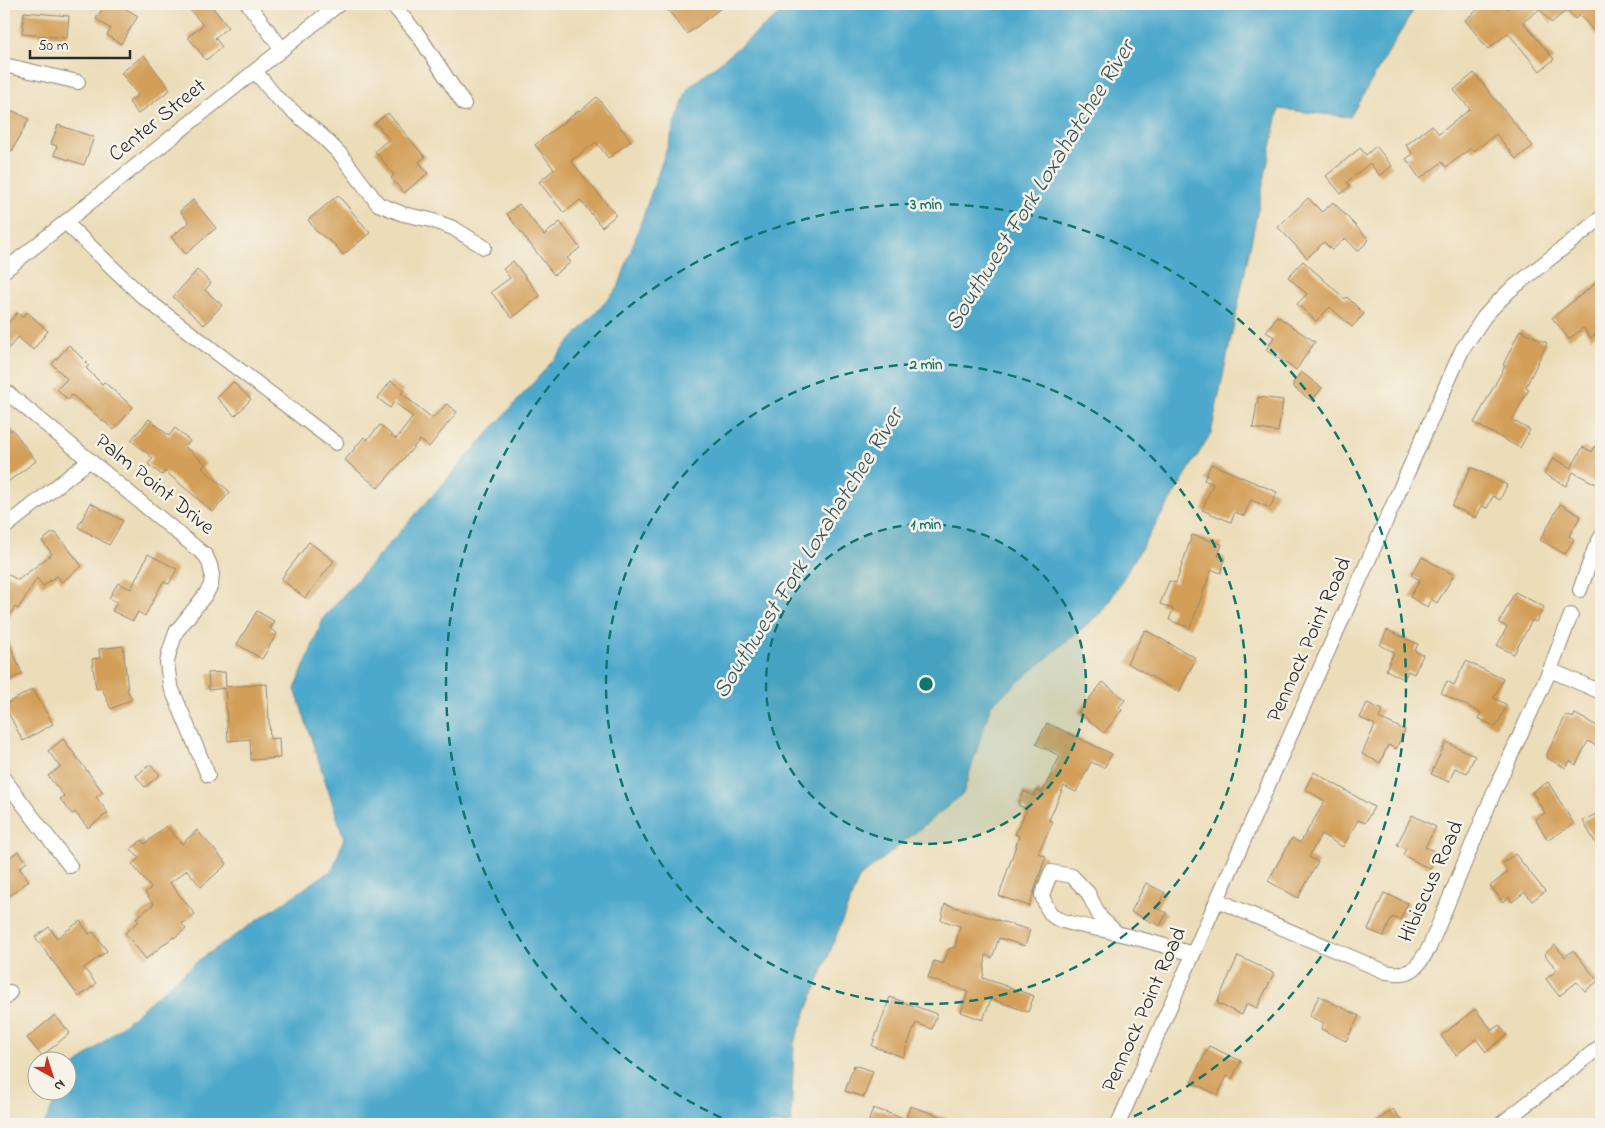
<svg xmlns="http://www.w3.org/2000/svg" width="1605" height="1128" font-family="'Indie Flower',sans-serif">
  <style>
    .water { fill: #4ea9cc; stroke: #3c6a7c }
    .building { fill: #d39f58 }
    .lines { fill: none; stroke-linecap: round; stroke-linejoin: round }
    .minor-casing { stroke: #8c8472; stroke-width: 16 }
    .minor { stroke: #fff; stroke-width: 14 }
    .ring { fill: none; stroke: #0f766e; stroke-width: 2.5; stroke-dasharray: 9 6 }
    .labels { text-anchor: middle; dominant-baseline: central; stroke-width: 5; stroke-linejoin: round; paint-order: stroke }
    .street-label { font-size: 22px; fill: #2b2b2b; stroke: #f7f3e8 }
    .water-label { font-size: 24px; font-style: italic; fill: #375763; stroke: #f7f3e8 }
    .centre { fill: #0f766e; stroke: #f7f3e8; stroke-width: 2.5 }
    .ring-label { font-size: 15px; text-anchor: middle; font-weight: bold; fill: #0f766e; stroke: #f7f3e8; stroke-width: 5; stroke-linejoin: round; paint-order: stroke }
  </style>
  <rect width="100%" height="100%" fill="#f7f3e8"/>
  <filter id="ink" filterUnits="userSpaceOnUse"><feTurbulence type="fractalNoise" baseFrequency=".02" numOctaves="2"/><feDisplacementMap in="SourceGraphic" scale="10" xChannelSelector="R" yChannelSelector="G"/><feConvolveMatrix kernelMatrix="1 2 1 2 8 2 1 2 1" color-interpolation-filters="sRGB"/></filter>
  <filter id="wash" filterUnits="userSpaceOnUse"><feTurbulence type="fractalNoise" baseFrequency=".0096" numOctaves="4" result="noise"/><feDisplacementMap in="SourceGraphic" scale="20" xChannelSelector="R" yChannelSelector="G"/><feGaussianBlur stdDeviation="1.12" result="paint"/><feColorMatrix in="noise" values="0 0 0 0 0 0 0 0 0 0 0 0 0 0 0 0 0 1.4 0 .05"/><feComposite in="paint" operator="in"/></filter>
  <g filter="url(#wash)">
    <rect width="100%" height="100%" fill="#ecddb9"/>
    <path class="water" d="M792 4H1417L1350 117 1279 109 1211 433 1104 610 991 705 963 794 859 878 794 1043 791 1124H44L60 1091 68 1090V1072L199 960 333 869 344 838 295 689 324 617 618 288 688 88Z"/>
    <g id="blocks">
      <path class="building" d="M105 4H118L138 16 121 44 107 35 111 29 96 19Z
        M185 4H210L228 27 215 38 222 47 206 60 188 37 203 25Z
        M663 4H726L687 34Z
        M1485 4H1504L1508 9 1515 4H1601V40L1580 15 1575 19 1567 10 1551 23 1540 9 1523 22 1554 59 1540 71 1508 33 1488 49 1465 20Z
        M24 12 69 16 67 38 22 34Z
        M144 55 170 90 138 114 129 102 138 95 121 73Z
        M1474 73 1533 146 1516 159 1496 134 1474 151 1471 148 1446 167 1442 162 1420 179 1406 159 1413 154 1406 145 1432 125 1439 134 1470 109 1454 90Z
        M597 97 631 141 608 158 596 142 571 161 616 215 602 227 580 200 564 213 539 182 554 169 535 145 579 110 580 111Z
        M13 111 29 119 12 151 4 147V129Z
        M388 113 425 157 419 162 428 173 404 193 391 178 394 175 375 151 389 139 375 123Z
        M58 125 94 137 84 165 54 155 57 146 51 144Z
        M1376 146 1392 166 1380 176 1370 163 1347 182 1350 186 1341 194 1326 176 1360 148 1366 155Z
        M338 195 370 233 343 255 335 245 316 231 308 220Z
        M1308 198 1322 212 1333 202 1369 240 1358 251 1345 238 1332 250 1324 242 1307 258 1278 227Z
        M193 200 216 228 186 254 171 237 189 222 180 211Z
        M519 204 544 235 560 222 580 248 567 258 571 262 554 275 507 214Z
        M513 261 540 296 512 318 491 292 510 278 503 269Z
        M1303 261 1345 299 1347 297 1364 314 1352 327 1330 307 1316 321 1297 304 1307 294 1288 277Z
        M197 270 211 283 205 290 222 305 204 325 173 297Z
        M1601 279V330L1591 338 1583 328 1569 339 1552 318Z
        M27 312 48 331 33 350 18 337 4 354V328L17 313 22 317Z
        M1277 316 1315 342 1296 370 1266 350 1274 337 1266 332Z
        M1520 330 1547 343 1526 387 1529 389 1512 420 1530 430 1520 448 1474 423 1505 366 1503 365Z
        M69 345 89 365 86 368 102 384 104 382 133 407 114 430 72 395 68 400 57 389 67 379 52 364Z
        M1301 372 1322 388 1312 401 1293 387V383Z
        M391 381 404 390 401 393 432 418 447 404 457 412 429 447 420 440 378 488 345 460 364 437 367 440 380 425 396 439 413 417 394 402 390 408 378 398Z
        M233 382 251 399 235 416 217 398Z
        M1258 397 1283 400 1278 432 1253 428Z
        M149 419 169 436 175 428 190 441 185 447 206 464 202 468 230 492 213 512 165 471 162 475 148 464 153 458 131 440Z
        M12 429 36 461 9 481 4 474V435Z
        M1601 435V478L1598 485 1573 472 1566 486 1544 474 1553 458 1571 468 1583 447 1592 452Z
        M1211 464 1277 492 1270 508 1251 500 1244 516 1235 512 1231 522 1202 510 1213 484 1204 480Z
        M1471 467 1507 485 1500 500 1493 496 1487 508 1482 506 1476 518 1452 506Z
        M91 503 123 521 109 545 78 527Z
        M1560 504 1581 516 1569 536 1574 539 1565 554 1540 540Z
        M52 533H56L82 566 62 582 57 576 43 586 37 578 18 609 15 607 4 626V572L18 580 52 554 42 541Z
        M1192 535 1222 544 1218 556 1225 558 1221 573 1213 570 1211 571 1190 628 1169 620 1173 609 1160 604 1169 581 1176 583Z
        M309 542 334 561 305 598 281 579Z
        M148 554 177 569 169 584 163 582 145 616 138 612 133 621 112 611 117 602 109 598 118 583 131 589Z
        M1422 557 1454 575 1437 603 1431 599 1427 607 1410 597 1420 580 1411 575Z
        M1515 592 1544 607 1536 622 1532 620 1514 654 1497 646 1507 627 1499 623Z
        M257 611 274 621 270 629 277 633 262 659 237 644Z
        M4 630 22 674 4 682Z
        M1145 630 1196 658 1179 692 1127 663Z
        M1387 630 1418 644 1415 651 1423 655 1414 674 1408 671 1404 679 1386 670 1394 652 1380 645Z
        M123 646 128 691 132 699 111 709 102 688 96 689 92 659 100 658 99 649Z
        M1466 661 1503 679 1494 698 1507 705 1496 727 1478 718 1481 713 1441 693 1447 681 1454 685Z
        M225 672 226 687 267 684 270 739 279 738 280 758 251 760 250 739 228 741 225 688 209 690 208 673Z
        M1103 682 1125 700 1119 707 1122 710 1104 733 1078 712Z
        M33 689 53 724 23 741 4 705Z
        M1367 703 1383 710 1379 718 1405 730 1396 749 1388 745 1380 763 1362 754 1375 725 1360 718Z
        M1575 714 1601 728V740L1598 747 1588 741 1576 765 1570 761 1566 768 1547 758V754L1566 715 1573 718Z
        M1047 723 1112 754 1104 768 1091 762 1076 792 1064 786 1049 820 1053 822 1038 853 1046 856 1029 906 999 896 1019 836 1015 834 1027 809 1018 805 1024 791 1034 796 1037 790 1042 793 1060 756 1036 744Z
        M63 739 103 792 96 797 108 813 88 828 75 812 72 814 60 799 64 796 48 776 60 767 48 751Z
        M1446 742 1475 756 1467 773 1455 768 1449 782 1431 774Z
        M150 764 160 775 145 787 136 776Z
        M1314 772 1374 807 1365 823 1358 820 1343 847 1321 834 1309 857 1318 862 1298 898 1268 881 1292 838 1300 843 1325 801 1305 789Z
        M1548 782 1574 824 1548 840 1535 819 1545 813 1532 792Z
        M1601 811V853L1583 821Z
        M1412 815 1436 827 1425 847 1438 853 1430 869 1403 855 1406 849 1397 845Z
        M166 826 182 844 197 830 227 864 201 887 187 870 170 883 195 914 182 924 186 929 174 938 173 937 146 959 125 933 139 921 136 918 154 904 145 893 151 888 132 864 139 858 131 849 142 840 145 844Z
        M18 851 27 862 19 868 29 881 4 900V862Z
        M1515 854 1545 891 1532 901 1525 892 1512 902 1509 897 1503 902 1490 886 1508 872 1502 864Z
        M1146 883 1165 893 1157 908 1167 913 1160 926 1131 912Z
        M1384 893 1408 903 1400 920 1392 917 1384 936 1368 930Z
        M945 904 1030 930 1025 946 999 938 992 958 986 955 983 978 1034 996 1028 1012 991 999 983 1020 961 1012 968 992 928 978 934 961 943 964 949 949 955 947 960 926 941 920Z
        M80 921 89 934 93 932 107 951 84 968 96 984 79 997 35 937 49 927 57 938Z
        M1555 945 1565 957 1573 950 1598 981 1585 991 1577 982 1559 996 1546 979 1557 970 1544 954Z
        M1238 956 1274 973 1257 1008 1247 1003 1242 1015 1217 1003Z
        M1319 996 1359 1016 1346 1041 1321 1029 1324 1023 1309 1016Z
        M890 997 937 1014 932 1029 916 1023 903 1057 872 1046Z
        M1475 1009 1492 1030 1499 1025 1507 1035 1486 1052 1476 1039 1456 1055 1441 1036Z
        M55 1015 70 1033 42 1056 27 1038Z
        M1209 1046 1241 1061 1232 1079 1227 1076 1218 1095 1191 1082Z
        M854 1065 873 1071 864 1097 845 1091Z
        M910 1106 958 1122V1124H868L873 1108 906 1119Z
        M1393 1109 1404 1124H1373Z"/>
    </g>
  </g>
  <g filter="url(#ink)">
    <use href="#blocks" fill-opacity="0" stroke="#8c8472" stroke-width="1"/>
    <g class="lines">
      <defs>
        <path id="minor" d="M248 4 282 49
          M392 4 419 36 464 104
          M4 65 78 82
          M255 71 276 97 321 135 341 155 378 204 403 214 431 220 453 228 484 247
          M65 222 143 297 336 443
          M4 271 339 4
          M4 390 206 556 210 565 212 575 211 585 206 594 176 632 169 653 167 663 170 685 208 775
          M4 528 90 460
          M1580 590 1595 548 1601 537
          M1550 670 1601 692
          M4 779 70 866
          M1217 900 1386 972C1412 977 1416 969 1429 948L1494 792 1550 670 1571 615
          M1117 933 1100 917 1088 893 1072 876 1051 872 1042 895C1045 903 1048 914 1056 918 1063 923 1094 928 1104 930 1134 937 1163 945 1193 954
          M4 999 10 992
          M1118 1124 1217 900 1462 350 1484 317 1495 305 1509 291 1601 218
          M1501 1124 1601 1046"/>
      </defs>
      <use href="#minor" class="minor-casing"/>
      <use href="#minor" class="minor"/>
    </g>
  </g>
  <circle cx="926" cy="684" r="160" fill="#0f766e" fill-opacity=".12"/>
  <g class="ring">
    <circle cx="926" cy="684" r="160"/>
    <circle cx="926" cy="684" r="320"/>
    <path d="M735 1124A480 480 0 1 1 1117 1124"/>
  </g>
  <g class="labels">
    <g class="street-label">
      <text transform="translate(158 121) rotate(-39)">Center Street</text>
      <text transform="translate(154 485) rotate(39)">Palm Point Drive</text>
      <text transform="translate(1310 640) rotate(-66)">Pennock Point Road</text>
      <text transform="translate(1432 882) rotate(-66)">Hibiscus Road</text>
      <text transform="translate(1145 1010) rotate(-66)">Pennock Point Road</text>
    </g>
    <g class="water-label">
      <text transform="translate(1041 186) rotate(-58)">Southwest Fork Loxahatchee River</text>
      <text transform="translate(809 554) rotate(-58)">Southwest Fork Loxahatchee River</text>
    </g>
  </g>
  <circle cx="926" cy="684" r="8" class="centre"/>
  <g class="ring-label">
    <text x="926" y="209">3 min</text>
    <text x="926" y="369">2 min</text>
    <text x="926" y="529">1 min</text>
  </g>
  <rect width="1605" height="1128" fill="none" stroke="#f7f3e8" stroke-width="20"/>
  <g transform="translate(52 1076) rotate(141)"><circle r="24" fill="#f7f3e8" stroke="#a5a39c"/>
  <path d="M0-4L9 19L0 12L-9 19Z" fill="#c8321e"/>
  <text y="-8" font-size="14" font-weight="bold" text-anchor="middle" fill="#2b2b2b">N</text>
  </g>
  <path d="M30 50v8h100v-8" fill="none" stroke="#2b2b2b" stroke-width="2.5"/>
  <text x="38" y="50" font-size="15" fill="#2b2b2b" stroke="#f7f3e8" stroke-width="4" paint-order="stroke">50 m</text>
</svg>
